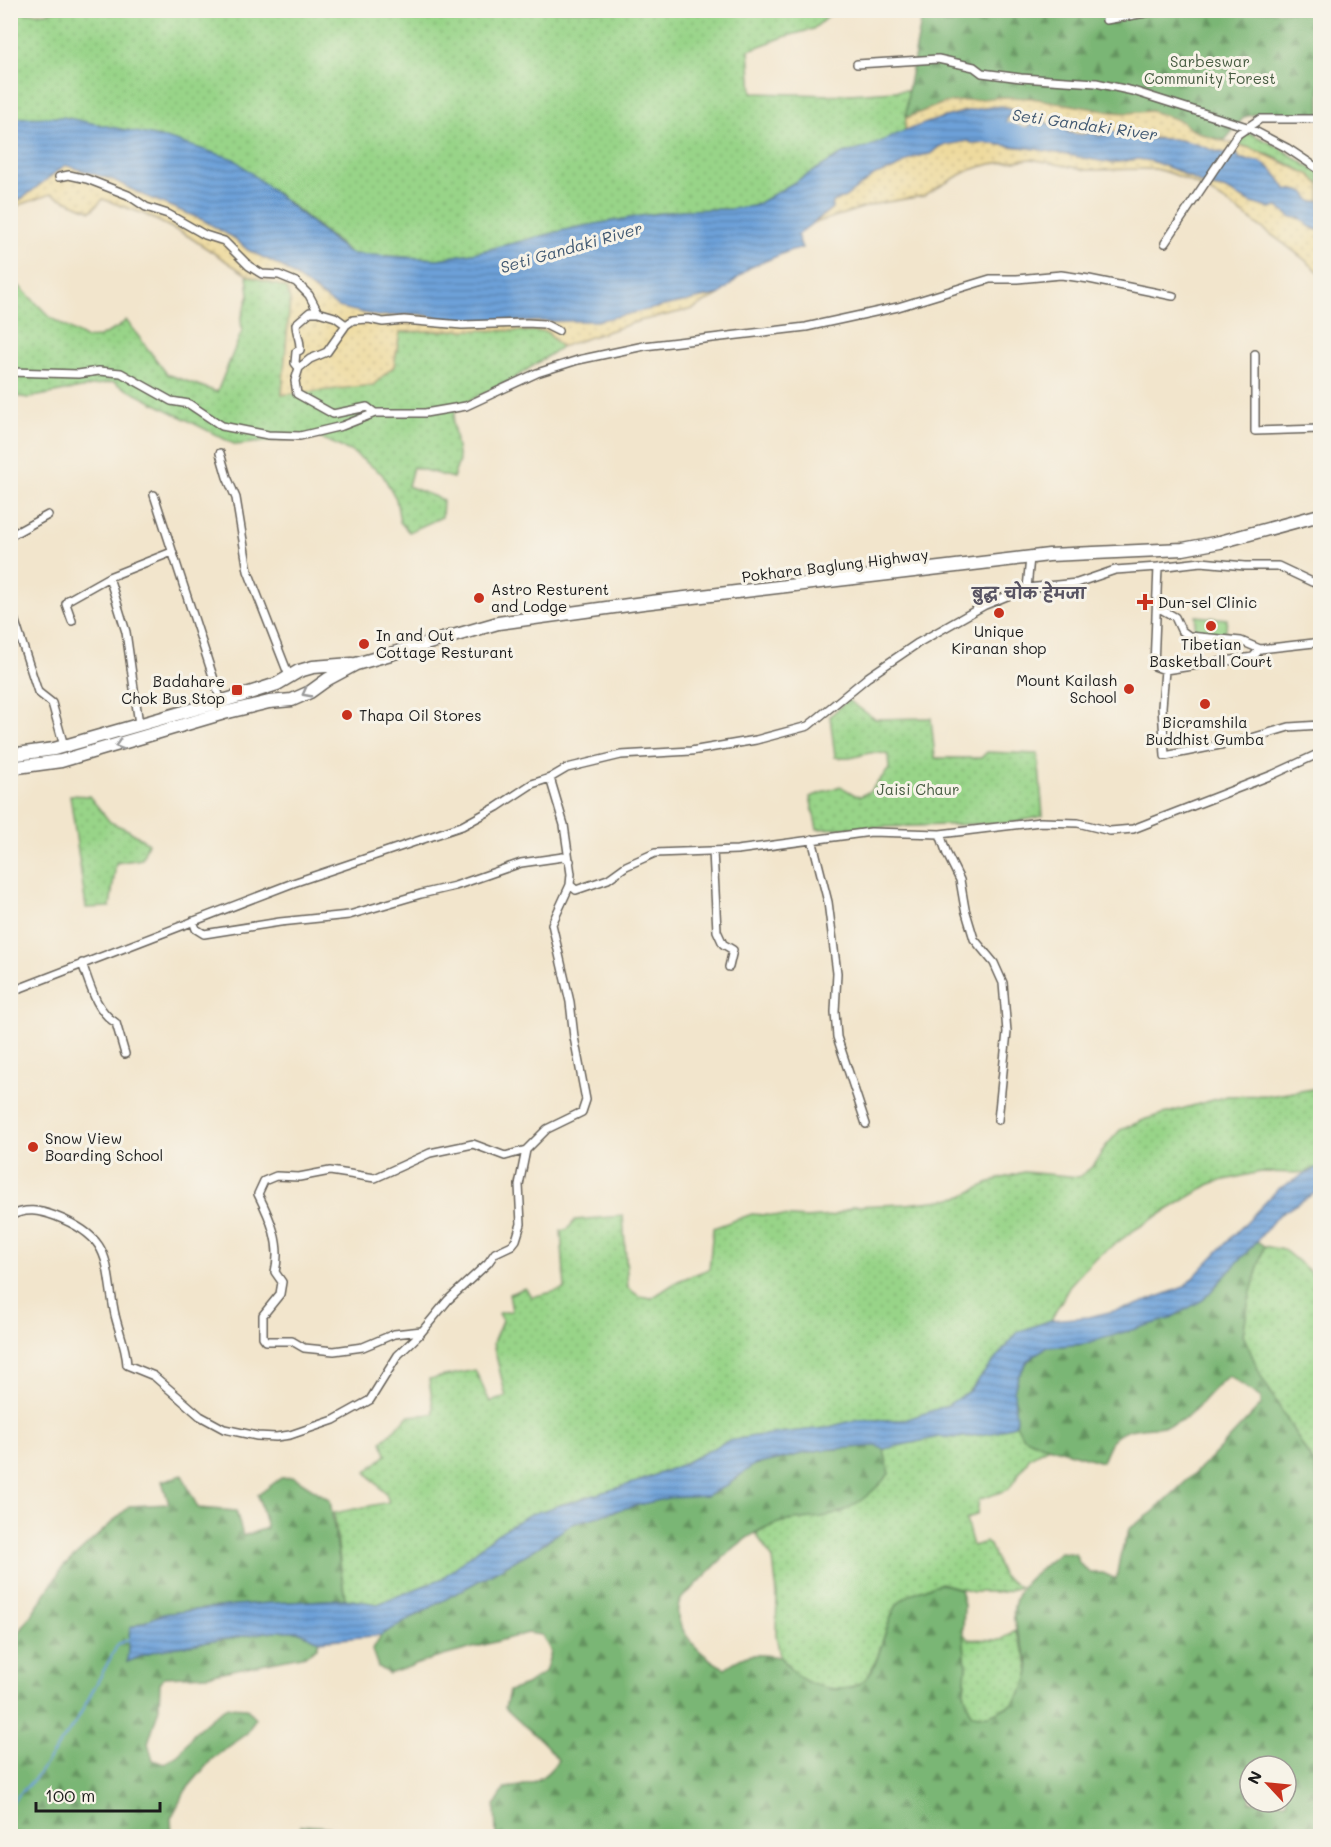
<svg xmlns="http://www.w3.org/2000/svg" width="1331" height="1847" font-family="Mali,'Playpen Sans Deva',sans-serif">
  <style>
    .grass { fill: url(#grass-dots); stroke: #5a7852; stroke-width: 1.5 }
    .forest { fill: url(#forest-firs); stroke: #4b6948; stroke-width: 1.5; fill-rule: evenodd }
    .sand { fill: url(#sand-dots); stroke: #857b5d; stroke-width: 1.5 }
    .pitch { fill: #98d488; stroke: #5a7852; stroke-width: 1.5 }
    .water { fill: url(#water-rules); stroke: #445e7a; stroke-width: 1.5 }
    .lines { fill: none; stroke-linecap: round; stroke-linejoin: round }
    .stream { stroke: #6da1d9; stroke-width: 2 }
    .river { stroke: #6da1d9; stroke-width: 15 }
    .street-casing { stroke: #67625a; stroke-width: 10 }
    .highway-casing { stroke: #67625a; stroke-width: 15 }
    .street { stroke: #fff; stroke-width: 7 }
    .highway { stroke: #fff; stroke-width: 12 }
    .oneway { stroke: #999 }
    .poi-dot { fill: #c8321e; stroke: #f7f3e8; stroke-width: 2 }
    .labels { text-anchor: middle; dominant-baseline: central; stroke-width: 6; stroke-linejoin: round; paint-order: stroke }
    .park-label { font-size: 15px; fill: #475c42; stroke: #f7f3e8 }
    .street-label { font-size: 15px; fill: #1c1c1c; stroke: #f7f3e8 }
    .poi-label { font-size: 15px; fill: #1c1c1c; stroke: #f7f3e8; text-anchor: start }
    .water-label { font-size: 16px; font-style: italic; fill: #405871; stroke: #f7f3e8 }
    .neighbourhood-label { font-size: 16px; font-weight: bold; fill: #585463; stroke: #f7f3e8 }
  </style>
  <defs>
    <pattern id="grass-dots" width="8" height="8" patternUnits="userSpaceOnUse" patternTransform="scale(1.5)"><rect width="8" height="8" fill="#98d488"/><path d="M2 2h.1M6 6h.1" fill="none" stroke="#82b575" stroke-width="1.8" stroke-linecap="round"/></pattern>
    <pattern id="forest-firs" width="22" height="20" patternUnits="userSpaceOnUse" patternTransform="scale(1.5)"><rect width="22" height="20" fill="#7ab674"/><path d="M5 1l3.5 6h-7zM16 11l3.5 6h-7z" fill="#63935e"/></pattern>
    <pattern id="sand-dots" width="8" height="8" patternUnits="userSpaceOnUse" patternTransform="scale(1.5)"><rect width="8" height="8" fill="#eeda9e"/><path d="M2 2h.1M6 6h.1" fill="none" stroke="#ccba88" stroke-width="1.8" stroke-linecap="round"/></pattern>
    <pattern id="water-rules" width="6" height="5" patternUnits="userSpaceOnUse" patternTransform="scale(1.5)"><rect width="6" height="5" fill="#6da1d9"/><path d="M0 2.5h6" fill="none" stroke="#5982af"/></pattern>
  </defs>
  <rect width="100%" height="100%" fill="#f7f3e8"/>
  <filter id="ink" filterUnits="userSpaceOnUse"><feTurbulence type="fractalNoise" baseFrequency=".0167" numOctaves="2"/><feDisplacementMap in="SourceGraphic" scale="12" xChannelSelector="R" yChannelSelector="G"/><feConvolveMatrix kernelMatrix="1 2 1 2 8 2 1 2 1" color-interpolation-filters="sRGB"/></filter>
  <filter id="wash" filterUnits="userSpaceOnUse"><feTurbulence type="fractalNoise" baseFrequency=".008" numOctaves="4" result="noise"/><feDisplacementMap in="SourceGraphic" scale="24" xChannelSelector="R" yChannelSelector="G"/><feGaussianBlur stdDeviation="1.35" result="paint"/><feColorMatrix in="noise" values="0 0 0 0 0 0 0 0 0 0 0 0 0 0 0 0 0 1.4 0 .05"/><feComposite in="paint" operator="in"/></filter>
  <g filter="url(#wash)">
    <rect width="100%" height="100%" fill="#f2e5cc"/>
    <path class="grass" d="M58 10 849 11 834 12 813 29 784 37 749 50 752 93 835 95 908 90 905 131 862 151 846 152 754 206 730 209 682 210 641 216 573 228 478 252 438 259 352 254 278 194 169 139 63 118H11L10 12 45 13Z
      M1250 133 1280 148 1320 174V185C1299 165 1266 153 1238 144L1245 135Z
      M247 275 288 288 290 300 282 394 394 366 399 332 457 330 546 331 561 347 513 379 456 407 453 422 459 461 453 478 413 467 408 486 443 500 442 517 409 532 400 522 396 499 382 474 352 452 316 436 236 445 113 382 28 398 11 395 10 277 51 318 85 338 99 337 117 328 126 320 167 374 217 392 242 331 241 319 249 295Z
      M848 700 875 719 931 718 935 758H981L987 752 1038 754 1043 816 1011 823 817 829 810 797 840 786 855 795 861 796 870 791 889 769 888 755C865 747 857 763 835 757L830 716Z
      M70 795 89 796 110 822 128 830 148 843 142 859 116 863 110 907 86 908Z
      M1320 1088V1166L1303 1173 1260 1172 1212 1183 1136 1229 1093 1260 1071 1284 1051 1320 1018 1332 968 1392 947 1406 905 1420H856L825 1428 754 1436 725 1442 683 1464 640 1481 596 1496 562 1504 497 1534 441 1579 378 1604 345 1599 334 1513 389 1502 386 1494 366 1472 386 1455 382 1441 409 1416 434 1414 429 1379 475 1370 490 1402 506 1397 493 1343 502 1321 499 1313 512 1311 509 1294 525 1288 532 1297 565 1289 561 1231 568 1229 575 1220 623 1216 628 1288 639 1296 652 1298 678 1281 709 1269 713 1228 752 1214 806 1218 833 1216 854 1206 906 1204 942 1200 963 1196 995 1180 1024 1172 1079 1177 1093 1166 1106 1146 1120 1130 1146 1119 1227 1096 1275 1095Z
      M1264 1246 1284 1250 1312 1273 1320 1276V1498L1319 1496V1484L1314 1465 1262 1378 1243 1335 1249 1299Z
      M1016 1424C1024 1439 1034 1442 1050 1446L1030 1457 1009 1489 979 1500 977 1514 966 1520 973 1546 985 1542 990 1545 1003 1577 1020 1587 1003 1592H973L941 1583 898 1604 886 1630 877 1658 866 1680 843 1691 816 1686 794 1675 780 1657 776 1634 777 1595 773 1559 756 1534 774 1524 795 1519 841 1513 889 1474 884 1449 939 1437 958 1438 998 1432Z
      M1015 1630 1025 1654 1030 1676 1017 1701 989 1716 971 1714 964 1692 966 1666 963 1633 968 1639 1001 1640Z"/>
    <path class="forest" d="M923 11H1320V115L1255 114 1244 117 1225 140 1209 137 1190 129 1181 121 1151 111 1128 113 1111 112 1032 98 944 103 906 118 908 90Z
      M1257 1241 1264 1246 1249 1299 1243 1335 1262 1378 1314 1465 1319 1484V1496L1320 1498V1836H496L495 1805 505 1788C529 1786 545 1780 558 1760 543 1738 522 1726 505 1708L509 1691 526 1685 545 1672 551 1652 542 1635 528 1633 429 1660 389 1674 378 1667 372 1650 381 1635 532 1551 572 1524 622 1509 668 1497 707 1496 726 1486 754 1465 819 1450 876 1446 884 1449 889 1474C875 1490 863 1501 843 1511 826 1520 796 1517 775 1524 743 1534 719 1562 696 1585 692 1590 683 1595 680 1601 668 1626 705 1660 725 1668 748 1652 753 1653 780 1657 795 1676 805 1685 829 1688 884 1697 876 1637 897 1605 902 1599 913 1593 920 1590 940 1583 940 1582 960 1589L964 1605 963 1633 966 1666 964 1692 971 1714C993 1717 991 1715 1010 1705 1017 1700 1020 1695 1024 1687 1026 1683 1029 1679 1029 1675 1031 1651 1010 1632 1014 1607 1019 1579 1042 1570 1060 1552L1075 1554 1080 1564 1091 1573H1103L1116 1579 1120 1556 1129 1529 1153 1512 1211 1458 1261 1405V1398L1229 1376C1210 1388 1201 1408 1182 1420 1161 1433 1129 1420 1112 1441 1108 1446 1105 1455 1102 1462L1034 1442 1022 1436 1016 1424 1014 1391 1018 1377 1027 1362 1037 1353 1047 1347 1084 1344 1203 1300ZM1250 1766H1286V1802H1250Z
      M182 1475 198 1508 236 1511 243 1536 267 1528 258 1495 281 1478 294 1477 330 1500 345 1599 236 1605 163 1614 130 1628 127 1662 154 1651 273 1631H298L319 1641 317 1648 306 1655 208 1675 164 1677 160 1683 159 1708 148 1743 153 1760 164 1764 179 1754 195 1732 212 1717 227 1707 247 1708 255 1719 247 1733 212 1759 186 1790 171 1818 172 1836H11V1645L63 1567 130 1506 169 1504 162 1481Z
      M302 1825 329 1827 340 1836H292Z"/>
    <path class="sand" d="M1001 97 1032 98 1111 112 1128 113 1151 111 1181 121 1190 129 1209 137 1253 149 1310 175 1320 185V201L1312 202 1299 191 1286 189C1280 179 1270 165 1258 161 1251 159 1245 161 1239 158L1238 154 1218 152 1180 140 1154 138 1127 139 1107 132 1099 136 1092 133 1088 135 1071 134 1060 124 1053 126C1049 124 1045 120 1040 121 1033 123 1003 146 1005 122 1006 117 1008 113 1009 107 974 104 938 120 905 131L906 118 944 103Z
      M968 141 974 144 986 143 1036 149 1111 163 1138 159 1151 161 1169 167 1209 187 1224 189 1252 203 1268 208 1278 207 1290 217 1300 218 1313 229 1320 231V273C1304 258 1287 246 1269 233 1237 210 1195 177 1155 169L1087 170 1031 159 990 164 967 171 923 196 875 204 815 223 832 208 833 202 845 197 875 175 894 169 914 157 930 154 940 146Z
      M65 165 114 180 143 195 203 220 234 238 248 250 281 266 323 297 386 316 420 314 445 319 680 302 720 294 693 309 639 321 561 347 546 331 457 330 400 332 394 366 373 385 282 395 290 300 287 288 247 275 188 236 144 214 103 199 91 211 51 194 11 208V203L24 197Z"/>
    <path class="pitch" d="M1196 616 1227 619 1225 636 1194 633Z"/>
    <path class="water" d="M1002 106 1012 110 1005 123 1009 131C1022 136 1028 123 1040 121 1046 120 1049 126 1054 126 1057 126 1061 124 1064 124L1067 132C1073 135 1086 135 1092 133L1099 136 1113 131 1120 137 1127 139H1174L1193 143 1218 152 1237 154 1239 158C1245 161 1251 159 1258 161 1270 165 1280 179 1286 189L1304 192 1312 202 1320 201V231L1309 226 1300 218 1290 217 1278 207 1268 208 1252 203 1224 189 1204 185 1178 171 1151 161 1138 159 1111 163 1036 149 986 143 974 144 968 141 940 146 930 154 914 157 894 169 875 175 845 197 833 202 832 208 797 235 802 248 791 250 749 268 720 294 596 321 484 322 445 319 420 314 377 316 338 307 281 266 248 250 234 238 203 220 143 195 114 180 65 165 24 197 11 203 10 118 63 117 169 139 234 159 346 251 352 254 438 259 478 252 573 228 641 216 682 210 730 209 754 206 846 152C870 150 885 138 907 130 936 119 970 108 1002 106Z
      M1320 1166V1193L1313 1194 1277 1216 1257 1241 1203 1300 1169 1319 1084 1344 1047 1347 1037 1353 1027 1362 1018 1377 1014 1391 1016 1424 998 1432 958 1438 939 1437 884 1449 876 1446 819 1450 754 1465 726 1486 707 1496 668 1498 622 1509 572 1524 532 1551 381 1635 319 1641 298 1631H273L154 1651 127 1662 130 1628 163 1614 236 1605 345 1599 378 1604 441 1579 497 1534 528 1515 640 1481 683 1464 725 1442 754 1436 825 1428 856 1420H905L946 1406 968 1392 1018 1332 1051 1320 1088 1317 1131 1307 1184 1287 1278 1189Z"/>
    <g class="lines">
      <path class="stream" d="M10 1804 37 1776 77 1720 118 1644 130 1639"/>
      <path class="river" d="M990 126 1036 137"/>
    </g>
  </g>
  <g filter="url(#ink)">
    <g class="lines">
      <defs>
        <path id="street" d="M1106 20 1162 10
          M857 64 938 59 974 67 982 73 1021 78 1096 83 1133 91 1247 127 1287 148 1320 170
          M59 177 69 175 87 179 128 195 146 207 168 214 205 235 224 241 249 266 262 274 279 275 296 282 309 295 318 312 335 317 346 325
          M1165 243 1238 134 1260 119H1320
          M1255 354V431L1320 429
          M299 368 295 363 296 352 300 350C301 340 296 334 296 324L310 312H318
          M10 372 78 374 99 371 121 373 171 401 189 404 222 426 268 435 300 436 342 426 375 413H425L466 406 537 373 578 360 644 346 806 327 898 307 990 279H1017L1061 275 1089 279 1173 296
          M375 413 367 407 333 414 297 394 295 381 299 368 310 359 327 352 346 325 353 320 369 319 383 322 404 320 462 325 527 323 544 324 558 331
          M220 453 227 477 236 498 248 571 289 676
          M154 495 221 701
          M10 536 48 515
          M1158 567 1201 562 1245 566H1278L1312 582 1320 583
          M109 577 126 632 139 724
          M1027 588 1030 558
          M10 606 38 692 52 703 64 746
          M1157 607 1175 617 1181 630 1189 636 1241 641 1260 649
          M72 621 66 604 68 600 109 577 172 552
          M1165 670 1162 707 1165 756 1245 740 1289 727 1320 725
          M940 834 947 854 960 880 965 909 974 939 994 963 1003 983 1007 1032 998 1120
          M812 839 828 902 837 973 835 1012 837 1037 866 1124
          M713 851 717 931 723 944 733 950 729 967
          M570 885 576 890 608 879 626 866 655 853 737 850 871 832 940 834 1040 822 1078 823 1110 831 1133 829 1272 775 1320 753
          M193 921 196 929 204 934 280 922 349 915 421 894 455 886 521 863 563 857 570 861
          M82 963C90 985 96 1011 116 1023L125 1054
          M10 992 293 883 462 826 497 807 532 784 550 778 567 768 621 755 691 751 756 740 808 726 868 677 918 643 985 605 1027 588 1077 583 1115 570 1158 567 1154 666 1165 670 1253 657 1260 649 1314 643 1320 638
          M10 1216C26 1208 39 1210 55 1216 115 1239 104 1263 115 1315 119 1332 126 1347 127 1365L154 1376 200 1416 224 1429 257 1436 276 1437 290 1435 334 1420 370 1400 398 1355 419 1335 448 1300 488 1263 495 1253 512 1245 516 1240 521 1224 519 1185 526 1150 547 1129 582 1112 586 1100 574 1037 570 1002 552 924 570 885 571 874 564 825 550 778
          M422 1331 394 1334 363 1347 334 1351 304 1348 292 1341H266L263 1337V1315L280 1294 282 1282 275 1272C282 1244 270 1218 258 1194L264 1181 276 1176 299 1177 330 1171 375 1178 430 1153 473 1144 505 1156 526 1150"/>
        <path id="highway" d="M10 755 54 749 240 696 277 684 299 671 313 667 352 664
          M10 768 61 761 224 713 269 702 292 700 310 692 328 679 356 664 498 623 643 603 1049 555 1183 549 1220 542 1320 515"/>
      </defs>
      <use href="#street" class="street-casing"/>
      <use href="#highway" class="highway-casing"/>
      <use href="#street" class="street"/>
      <use href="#highway" class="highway"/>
    </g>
    <defs><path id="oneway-chevron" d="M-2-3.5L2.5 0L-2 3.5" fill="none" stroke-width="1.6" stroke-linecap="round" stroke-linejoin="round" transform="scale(1.5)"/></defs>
    <g class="oneway">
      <use href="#oneway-chevron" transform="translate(306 693) rotate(152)"/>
      <use href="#oneway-chevron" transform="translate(119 745) rotate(163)"/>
    </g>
  </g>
  <g class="poi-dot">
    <circle cx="479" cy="598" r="6"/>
    <path d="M1142 593h6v6h6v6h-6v6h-6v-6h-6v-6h6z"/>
    <circle cx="999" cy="613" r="6"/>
    <circle cx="1211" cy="626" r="6"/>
    <circle cx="364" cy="644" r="6"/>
    <circle cx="1129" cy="689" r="6"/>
    <rect x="231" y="684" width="12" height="12" rx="3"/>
    <circle cx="1205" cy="704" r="6"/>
    <circle cx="347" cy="715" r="6"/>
    <circle cx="33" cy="1147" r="6"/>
  </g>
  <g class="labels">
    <g class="park-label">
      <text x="1210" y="61">Sarbeswar<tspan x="1210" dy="17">Community Forest</tspan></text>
      <text x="918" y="789">Jaisi Chaur</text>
    </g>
    <g class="street-label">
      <text transform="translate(835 565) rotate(-7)">Pokhara Baglung Highway</text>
    </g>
    <g class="poi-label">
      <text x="491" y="589">Astro Resturent<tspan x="491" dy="17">and Lodge</tspan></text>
      <text x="1158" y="602">Dun-sel Clinic</text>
      <text x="999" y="631" text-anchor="middle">Unique<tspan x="999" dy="17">Kiranan shop</tspan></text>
      <text x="376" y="635">In and Out<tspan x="376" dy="17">Cottage Resturant</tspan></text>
      <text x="1211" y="644" text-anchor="middle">Tibetian<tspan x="1211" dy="17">Basketball Court</tspan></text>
      <text x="1117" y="680" text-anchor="end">Mount Kailash<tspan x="1117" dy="17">School</tspan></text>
      <text x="225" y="681" text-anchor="end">Badahare<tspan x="225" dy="17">Chok Bus Stop</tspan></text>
      <text x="359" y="715">Thapa Oil Stores</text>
      <text x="1205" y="722" text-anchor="middle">Bicramshila<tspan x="1205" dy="17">Buddhist Gumba</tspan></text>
      <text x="45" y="1138">Snow View<tspan x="45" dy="17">Boarding School</tspan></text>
    </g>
    <g class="water-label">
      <text transform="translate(1085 124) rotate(8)">Seti Gandaki River</text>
      <text transform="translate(571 247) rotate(-16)">Seti Gandaki River</text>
    </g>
    <g class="neighbourhood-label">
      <text x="1029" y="592">बुद्ध चोक हेमजा</text>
    </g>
  </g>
  <rect width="1331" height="1847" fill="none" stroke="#f7f3e8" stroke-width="36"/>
  <g transform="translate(1268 1784) rotate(296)"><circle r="28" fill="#f7f3e8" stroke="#9f9d96" stroke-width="1.5"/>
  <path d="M0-4.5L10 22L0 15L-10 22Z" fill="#c8321e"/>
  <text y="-9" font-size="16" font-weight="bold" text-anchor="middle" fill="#1c1c1c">N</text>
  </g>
  <path d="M36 1802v9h124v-9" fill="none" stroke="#1c1c1c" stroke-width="3"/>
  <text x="45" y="1802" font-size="18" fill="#1c1c1c" stroke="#f7f3e8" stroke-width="4.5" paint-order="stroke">100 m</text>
</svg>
